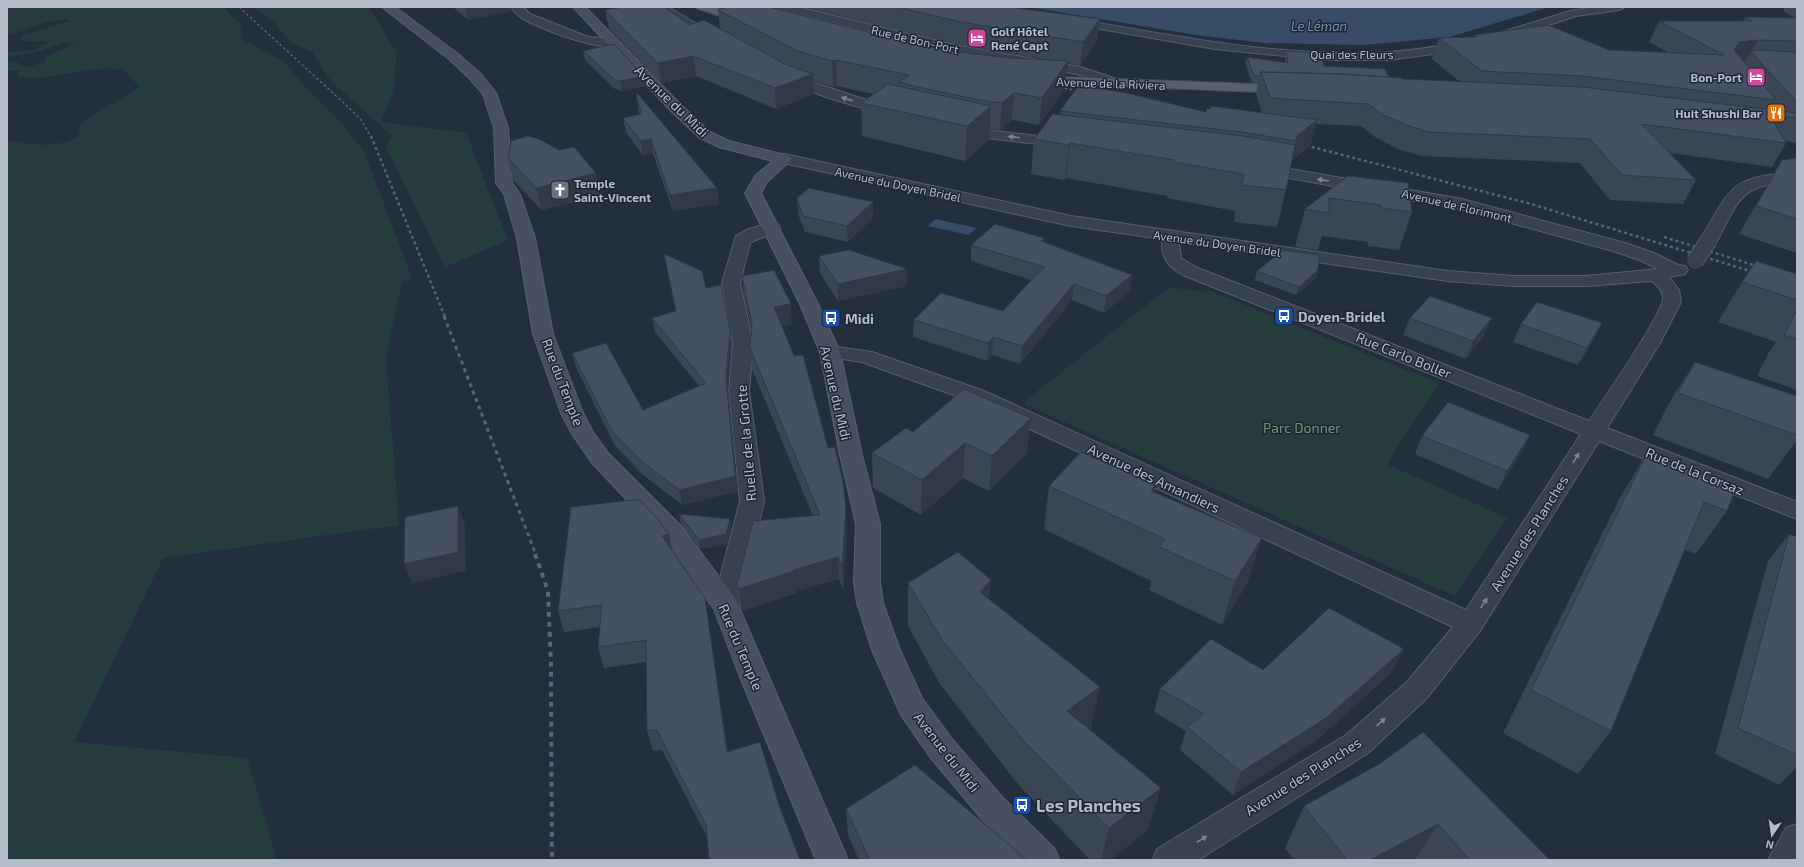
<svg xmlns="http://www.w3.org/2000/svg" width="1804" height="867" font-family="'Exo 2',sans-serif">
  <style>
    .green { fill: #263c3f }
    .water { fill: #394c67 }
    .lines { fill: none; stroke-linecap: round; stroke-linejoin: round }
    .street-casing { stroke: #565f6c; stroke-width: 2 }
    .secondary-casing { stroke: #565f6c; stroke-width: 2 }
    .primary-casing { stroke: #414a57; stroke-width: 2 }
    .street { fill: #38414e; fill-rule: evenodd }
    .secondary { fill: #465061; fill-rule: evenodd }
    .primary { fill: #56606e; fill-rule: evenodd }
    .rail-far3 { stroke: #5a6575; stroke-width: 1.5; stroke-dasharray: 2.5 2.5; stroke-linecap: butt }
    .rail-far2 { stroke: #5a6575; stroke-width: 2.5; stroke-dasharray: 3 3; stroke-linecap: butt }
    .rail-far1 { stroke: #5a6575; stroke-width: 3; stroke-dasharray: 4 4; stroke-linecap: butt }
    .rail { stroke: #5a6575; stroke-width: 4; stroke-dasharray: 5 5; stroke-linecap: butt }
    .street-bridge-casing { stroke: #565f6c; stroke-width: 18; stroke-linecap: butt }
    .street-bridge { stroke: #38414e; stroke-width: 16 }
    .wall { fill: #3b4654 }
    .shaded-wall { fill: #303945 }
    .building { fill: #455162; stroke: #303945 }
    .oneway { fill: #7c8592 }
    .labels { text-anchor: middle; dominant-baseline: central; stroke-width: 3; stroke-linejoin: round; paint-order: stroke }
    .far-poi-label { font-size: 12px; font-weight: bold; fill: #b4bcc9; stroke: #1d2633; text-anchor: start }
    .far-street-label { font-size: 12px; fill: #b4bcc9; stroke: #1d2633 }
    .far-water-label { font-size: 13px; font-style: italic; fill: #7c92b1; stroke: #1d2633 }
    .street-label { font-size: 14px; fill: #b4bcc9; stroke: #1d2633 }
    .poi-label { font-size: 14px; font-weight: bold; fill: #b4bcc9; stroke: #1d2633; text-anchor: start }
    .park-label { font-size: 14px; fill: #6b9a76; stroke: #1d2633 }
    .near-poi-label { font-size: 17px; font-weight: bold; fill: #b4bcc9; stroke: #1d2633; text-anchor: start }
  </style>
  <rect width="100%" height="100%" fill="#242f3e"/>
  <path class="green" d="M7 7H223L240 23 242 39 284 62 307 89 339 120 364 152 412 278 402 282 386 358 399 525 163 558 74 742 247 758 277 860H7V140C32 144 56 150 78 136L81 124 93 115 134 91 139 86C134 82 127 71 121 70 97 63 32 86 17 75L19 71 7 70V63L17 62C19 63 20 65 22 66 27 69 39 64 45 61L46 57 76 43 66 42 40 51 7 57V52L33 50 48 43 45 41H23L20 38 24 35 70 21 69 19C45 19 29 31 7 35Z
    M254 7H368L397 52 393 92 381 122 466 133 508 240 445 267 386 147 392 136 331 81 312 52 291 43 276 24Z
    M1169 287 1205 292 1208 290 1439 383 1387 464 1507 518 1455 596 1026 405 1025 401Z"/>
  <path class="water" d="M1029 7H1549L1449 37 1364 45 1265 43 1196 35Z
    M935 219 976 228 969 235 928 226Z"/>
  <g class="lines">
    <defs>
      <path id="street" d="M511 7H523L530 14 588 37 613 39 619 43C610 56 534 27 522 18 518 16 514 11 511 7Z
        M654 7H668L724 40 718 44 714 43Z
        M777 7H797L960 46 1080 67 1123 81 1125 84 1118 88 1077 74 960 54 779 9Z
        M1594 7H1625L1619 10 1576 16 1503 40 1497 36 1499 33 1570 11Z
        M1070 18C1170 35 1272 56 1374 53 1404 52 1434 47 1464 42L1470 46 1464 50 1388 60H1325L1215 49 1066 23 1064 21 1066 19Z
        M787 74 894 109 896 112 894 115 889 116 829 98 782 81 781 78Z
        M959 124 978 129 1064 139 1069 140 1071 143 1069 146 1064 147 978 137 954 131 952 128 954 125Z
        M784 154 1071 216 1448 271 1514 276H1586L1658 269 1642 261 1613 251 1460 209 1256 172 1253 169 1256 166 1261 164 1462 199 1625 243 1654 253 1678 265 1685 266 1688 270 1685 274 1669 277 1679 290 1681 302 1660 343 1607 428 1797 502V519L1599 441 1480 631 1427 698 1368 753 1198 860H1153L1157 849 1346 735 1407 682 1453 627 970 401 862 362 823 356 820 352 823 348 830 346 872 352 984 391 1466 610 1581 434 1183 275C1167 266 1161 257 1162 239L1071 226 779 162 776 159 779 156ZM1179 242 1448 281 1514 286H1586L1651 281C1657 285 1663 290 1663 298 1664 313 1601 403 1589 421L1195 267 1181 258Z
        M1797 173V183C1765 184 1746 184 1730 216 1725 225 1721 235 1715 244L1709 245 1703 244 1700 240C1732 186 1730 176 1797 173Z
        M772 223 778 224 780 228C776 234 758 238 750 243L740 283 753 344 749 391 764 501 739 605 735 612 726 615 717 612 713 605 740 501 729 391 733 344 722 283 736 236 749 229Z
        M1797 824V860H1768L1786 828Z"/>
      <path id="secondary" d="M382 7H395L458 54 481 74 496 93 508 128 512 183 520 194 535 238 553 334 583 413 593 432 608 453 681 526 735 598 848 860H816L740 677 714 609 663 538 592 463 572 434 561 413 533 334 517 238 504 194 496 183 494 128 483 94 471 80 450 60Z
        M573 7H585L682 106 710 132 729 141 789 156 792 159 767 182 761 193 818 304 840 352 862 455 880 524V582L883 603 900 650 922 698 952 739 1003 798 1055 849 1059 860H1021L981 818 930 757 901 715 872 650 857 603 854 582 856 524 840 455 820 352 800 304 745 193 756 175 773 161 719 147 700 138 672 112Z"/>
      <path id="primary" d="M696 7H714L751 19 753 21 751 23H743L698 9Z
        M1037 76 1286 85 1291 86 1293 89 1291 92 1286 93 1032 83 1031 80 1032 77Z"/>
    </defs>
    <use href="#street" class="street-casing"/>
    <use href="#secondary" class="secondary-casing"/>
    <use href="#primary" class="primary-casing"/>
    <use href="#street" class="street"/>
    <use href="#secondary" class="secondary"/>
    <use href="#primary" class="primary"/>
    <path class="rail-far3" d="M239 7 345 104 362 121 371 137
      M1055 86 1086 93"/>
    <path class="rail-far2" d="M371 136 445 317
      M1300 144 1531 204 1760 274
      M1664 237 1763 268"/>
    <path class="rail-far1" d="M444 316 536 555"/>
    <path class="rail" d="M535 554 548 591 551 666 552 860"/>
    <defs>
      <path id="street-bridge" d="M1695 261 1709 240"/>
    </defs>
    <use href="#street-bridge" class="street-bridge-casing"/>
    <use href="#street-bridge" class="street-bridge"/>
  </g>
  <path class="wall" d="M453 7H511L512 11 468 20Z
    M803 7H1009L1100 19 1097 41 1080 66 1068 63 1065 88 1039 125 1012 120 1000 130 990 129 989 140 965 161 862 136 861 103 874 94 837 86 833 87 814 81V94L776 109 696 76 661 83 609 29 605 10 690 25 720 29 718 10 958 52 1010 58 1050 60 960 45Z
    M1785 7H1797V143L1785 141 1786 143 1772 167 1670 153 1696 180 1683 204 1610 200 1580 163 1421 156 1398 149 1375 137 1361 126 1316 124 1310 146 1292 160 1286 190 1277 227 1234 222 1235 211 1167 198V196L1066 178 1065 180 1031 174 1034 139 1060 114V111L1206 112 1262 113 1256 94 1258 83H1252L1245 63 1247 57 1285 63V58L1286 51 1324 66 1403 79 1460 82 1432 59 1439 38 1473 37 1474 35 1609 50 1669 53 1649 42 1659 21H1743L1745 17 1795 18 1783 11Z
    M583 51 644 76 645 86 622 91 615 89 585 60Z
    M636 95 717 188 719 204 673 211 653 154 643 156 626 132 623 118 640 115 638 109Z
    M508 158 601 195 542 210 513 180Z
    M1797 158V253L1739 234 1782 160Z
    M1348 176 1412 212 1399 250 1368 246V242L1322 236 1318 250 1295 247 1305 209Z
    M797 198 873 202V218L848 242 805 232 798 214Z
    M1044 238 1043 242 1132 275 1129 292 1104 313 1072 300 1020 364 992 355 987 361 913 337 914 320 1003 311 1031 280 971 261V245Z
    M664 254 706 288 730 330 731 344 728 391 738 491 682 505 642 474 615 446 576 367 572 353 643 410 699 386 655 332 652 318 676 312Z
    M819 256 907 286 838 301 820 273Z
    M1318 270 1316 278 1296 295 1255 280 1257 271Z
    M1797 274V390L1757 376 1769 352 1776 342 1718 322 1742 282Z
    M742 276 792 324 782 326 847 529 843 589 839 579 796 591V593L742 611 740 606 737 585 813 516 752 369 750 348 752 330 744 295Z
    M1410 318 1484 335 1466 359 1403 335Z
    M1602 323 1593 341 1578 365 1513 342 1521 324Z
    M1695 362 1797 396V440L1768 479 1653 435 1669 403Z
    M913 432 1027 453 989 491 963 478 921 515 873 488 872 453Z
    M1530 435 1521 453 1498 490 1415 454 1422 436Z
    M1647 453 1727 511 1696 554 1684 549 1611 731 1578 774 1503 733 1621 496Z
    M1156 484 1154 492 1248 582 1222 625 1149 590 1151 581 1044 529 1049 486Z
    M679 514 731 528 727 544 700 549 681 524Z
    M1789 534 1797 537V767L1779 785 1715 754 1768 561Z
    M672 550 705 598 708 619 707 837 662 750 653 751 647 730 646 662 604 668 598 647 600 627 564 632 558 611Z
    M908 583 990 600 1091 730 1148 830 1110 860H1090L1017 783 940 684 908 626Z
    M1263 670 1392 672 1316 741 1233 795 1180 750 1186 731 1154 712 1160 689Z
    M1381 763 1550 860H1294L1285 848 1304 806Z
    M846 809 1027 860H859L848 835Z"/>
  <path class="shaded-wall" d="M465 7H511L512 11 468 20Z
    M1100 19 1097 41 1080 66 1083 42Z
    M1758 40 1746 61 1728 64 1734 50 1739 42Z
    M693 56 696 76 661 83 658 63Z
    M836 60 837 86 833 87 832 61Z
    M1068 61 1065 88 1039 125 1042 98Z
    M813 74 814 94 776 109 775 88Z
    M644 76 645 86 622 91 620 81Z
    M1014 93 1012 120 1000 130 1002 103Z
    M991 106 989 140 965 161 967 126Z
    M1317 120 1310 146 1290 162 1297 136Z
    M651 139 653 154 643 156 641 141Z
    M1070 143 1066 178 1065 180 1069 145Z
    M596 173 601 195 542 210 536 188Z
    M717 188 719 204 673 211 670 195Z
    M873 202V218L848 242 847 226Z
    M907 269V286L838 301V284Z
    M1318 270 1316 278 1296 295 1299 287Z
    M1132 275 1129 292 1104 313 1106 296Z
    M1074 284 1072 300 1020 364 1022 346Z
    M791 304 792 324 776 327 774 307Z
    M1492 318 1484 335 1466 359 1473 341Z
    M1602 323 1593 341 1578 365 1587 348Z
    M730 330 731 344 728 391 738 491 682 505 679 490 726 377Z
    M993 337 992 355 987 361 988 343Z
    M1031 418 1027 453 989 491 992 456Z
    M1530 435 1521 453 1498 490 1507 471Z
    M965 443 963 478 921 515 922 480Z
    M1156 484 1147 528 1151 491Z
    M458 506 465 524 466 571 412 583 404 564Z
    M846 508 847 529 843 589 842 567Z
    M730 519 731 528 727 544 700 549 699 540Z
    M669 534 673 555 662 536Z
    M1262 538 1248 582 1222 625 1235 581Z
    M838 557 839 579 796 591V593L742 611 739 589 793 570Z
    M991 580 988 623 980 592Z
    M705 598 708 619 731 772 727 752Z
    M1404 649 1392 672 1316 741 1233 795 1241 772Z
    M1100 687 1091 730 1059 754 1067 711Z
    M1161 788 1148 830 1110 860H1101L1109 828Z
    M1438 824 1415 860H1370Z"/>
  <path class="building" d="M624 7H664L690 25 704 20 787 65 813 74 775 88 693 56 658 63 605 10Z
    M726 7H769L920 45 958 52 1010 58 1068 61 1042 98 1014 93 1002 103 980 100 913 86 900 82 909 75 836 60 832 61 798 51 718 10Z
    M897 7H1009L1100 19 1083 42 961 22Z
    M1745 17 1797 18V41L1758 40 1739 42 1734 50 1776 100 1582 76 1482 71 1439 38 1477 37 1474 35 1548 25 1609 50 1724 55 1659 21H1752Z
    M614 44 644 76 620 81 614 79 583 51Z
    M1758 50 1797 52V102L1751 52Z
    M1286 51 1320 53 1324 66 1385 69 1389 77 1342 74 1261 72 1260 76H1254L1247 57 1288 63Z
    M1261 72 1342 74 1402 78 1403 79 1582 87 1797 113V118L1770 115 1786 143 1641 124 1696 180 1622 175 1590 139 1429 132 1406 125 1382 114 1368 104 1270 98Z
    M888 84 991 106 967 126 861 103Z
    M1079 85 1126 93 1206 112 1207 108 1210 109 1211 106 1317 120 1297 136 1296 141 1241 132 1060 111Z
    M638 94 717 188 670 195 651 139 641 141 623 118 642 114 636 95Z
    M1053 114 1243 136 1295 145 1286 190 1242 185 1244 174 1173 162 1174 160 1070 143 1069 145 1034 139Z
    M528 136 539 139 559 150 574 147 596 173 536 188 508 158 511 141Z
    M1797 158V219L1756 206 1782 160Z
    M1348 176 1408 183 1412 212 1381 208V205L1329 198V213L1305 209Z
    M809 188 873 202 847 226 803 216 797 198Z
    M995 224 1044 238 1041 241 1132 275 1106 296 1074 284 1022 346 993 337 988 343 914 320 941 293 1003 311 1037 274 1045 267 971 245Z
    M849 250 907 269 838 284 819 256Z
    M1283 250 1319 255 1318 270 1299 287 1257 271Z
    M664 254 702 271 706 288 721 285 730 330 726 377 735 476 679 490 639 459 612 431 572 353 606 343 643 410 706 383 652 318 676 311Z
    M1756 261 1797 274V300L1742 282Z
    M774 270 791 304 774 307 794 356 803 355 828 448 835 447 843 482 846 508 842 567 838 557 793 570 794 571 739 589 737 585 753 521 820 515 750 348 752 324 742 276Z
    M1430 296 1492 318 1473 341 1410 318Z
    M1537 302 1602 323 1587 348 1521 324Z
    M1796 311H1797V339L1784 335Z
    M1695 362 1797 396V435L1678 393Z
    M964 389 1031 418 992 456 965 443 922 480 872 453 906 428 913 432Z
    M1448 402 1530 435 1507 471 1422 436Z
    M1081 452 1156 484 1151 491 1262 538 1235 581 1159 547 1165 539 1049 486Z
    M1647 453 1736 488 1727 511 1704 502 1611 731 1531 690Z
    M632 500H640L657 518 669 534 662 536 705 598 727 752 760 742 779 805 800 860H709L706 825 657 730H647L646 640 598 647 602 605 558 611 571 507Z
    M458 506V552L404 564 405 517Z
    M679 514 730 519 726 534 699 540Z
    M1789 534 1797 537V755L1738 728Z
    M958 552 991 580 980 592 1100 687 1067 711 1161 788 1109 828 1023 740 942 640 908 583Z
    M1329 608 1404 649 1326 718 1241 772 1187 727 1204 714 1160 689 1211 639 1263 670Z
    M1423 732 1550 860H1470L1438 824 1370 860H1347L1304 806 1381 763Z
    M915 765 1027 860H870L846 809Z"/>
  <defs><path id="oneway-solid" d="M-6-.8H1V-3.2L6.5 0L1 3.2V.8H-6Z"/></defs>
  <g class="oneway">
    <use href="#oneway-solid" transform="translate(847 99) rotate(-163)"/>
    <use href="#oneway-solid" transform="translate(1014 137) rotate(-173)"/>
    <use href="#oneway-solid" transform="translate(1323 180) rotate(-171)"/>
    <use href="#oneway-solid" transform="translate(1576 458) rotate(-59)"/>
    <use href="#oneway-solid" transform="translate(1484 603) rotate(-57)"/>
    <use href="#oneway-solid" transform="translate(1381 722) rotate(-42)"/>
    <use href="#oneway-solid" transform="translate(1202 839) rotate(-31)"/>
  </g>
  <defs>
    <symbol id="hotel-square" viewBox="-11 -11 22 22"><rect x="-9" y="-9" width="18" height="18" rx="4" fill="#d1479c" stroke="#1d2633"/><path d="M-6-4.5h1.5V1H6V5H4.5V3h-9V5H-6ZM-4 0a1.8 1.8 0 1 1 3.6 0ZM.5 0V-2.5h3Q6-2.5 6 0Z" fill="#fff"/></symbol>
    <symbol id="restaurant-square" viewBox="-11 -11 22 22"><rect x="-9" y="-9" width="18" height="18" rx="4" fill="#e8710a" stroke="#1d2633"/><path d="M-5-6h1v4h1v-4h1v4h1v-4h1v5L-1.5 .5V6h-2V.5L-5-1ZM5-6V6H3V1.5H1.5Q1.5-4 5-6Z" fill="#fff"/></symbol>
    <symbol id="church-square" viewBox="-11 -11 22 22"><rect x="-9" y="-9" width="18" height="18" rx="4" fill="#6b7280" stroke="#1d2633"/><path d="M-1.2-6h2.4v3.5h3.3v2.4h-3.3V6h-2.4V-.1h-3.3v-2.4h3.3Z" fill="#fff"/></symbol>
    <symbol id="bus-square" viewBox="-11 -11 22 22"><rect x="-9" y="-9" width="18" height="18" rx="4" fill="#1a4fb4" stroke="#1d2633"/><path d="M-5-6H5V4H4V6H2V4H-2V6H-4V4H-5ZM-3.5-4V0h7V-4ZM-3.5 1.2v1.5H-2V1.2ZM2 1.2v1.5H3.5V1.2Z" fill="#fff"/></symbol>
  </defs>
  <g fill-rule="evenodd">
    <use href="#hotel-square" x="966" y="27" width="22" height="22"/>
    <use href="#hotel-square" x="1745" y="66" width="22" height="22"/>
    <use href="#restaurant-square" x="1765" y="102" width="22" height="22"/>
    <use href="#church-square" x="549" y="179" width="22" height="22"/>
    <use href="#bus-square" x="1273" y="305" width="22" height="22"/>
    <use href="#bus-square" x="820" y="307" width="22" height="22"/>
    <use href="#bus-square" x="1011" y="794" width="22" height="22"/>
  </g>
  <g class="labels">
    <g class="far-poi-label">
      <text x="991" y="31">Golf Hôtel<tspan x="991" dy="14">René Capt</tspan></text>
      <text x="1742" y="77" text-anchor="end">Bon-Port</text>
      <text x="1762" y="113" text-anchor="end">Huit Shushi Bar</text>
      <text x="574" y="183">Temple<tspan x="574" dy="14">Saint-Vincent</tspan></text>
    </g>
    <g class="far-street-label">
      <text transform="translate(915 39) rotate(13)">Rue de Bon-Port</text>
      <text x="1352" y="54">Quai des Fleurs</text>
      <text transform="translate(1111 83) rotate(2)">Avenue de la Riviera</text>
      <text transform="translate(898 184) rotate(12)">Avenue du Doyen Bridel</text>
      <text transform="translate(1457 205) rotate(13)">Avenue de Florimont</text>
      <text transform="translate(1217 243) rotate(8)">Avenue du Doyen Bridel</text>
    </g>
    <g class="far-water-label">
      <text x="1319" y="26">Le Léman</text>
    </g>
    <g class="street-label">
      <text transform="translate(672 101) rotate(44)">Avenue du Midi</text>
      <text transform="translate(1404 355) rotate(22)">Rue Carlo Boller</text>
      <text transform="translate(563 382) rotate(69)">Rue du Temple</text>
      <text transform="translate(836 393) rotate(77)">Avenue du Midi</text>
      <text transform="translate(746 443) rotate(-95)">Ruelle de la Grotte</text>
      <text transform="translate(1695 471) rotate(22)">Rue de la Corsaz</text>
      <text transform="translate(1154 478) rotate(25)">Avenue des Amandiers</text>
      <text transform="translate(1529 533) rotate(-58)">Avenue des Planches</text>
      <text transform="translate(741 647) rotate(67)">Rue du Temple</text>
      <text transform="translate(947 752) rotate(52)">Avenue du Midi</text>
      <text transform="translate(1303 776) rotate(-32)">Avenue des Planches</text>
    </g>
    <g class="poi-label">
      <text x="1298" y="316">Doyen-Bridel</text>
      <text x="845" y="318">Midi</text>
    </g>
    <g class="park-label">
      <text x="1302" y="427">Parc Donner</text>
    </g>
    <g class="near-poi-label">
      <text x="1036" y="805">Les Planches</text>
    </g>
  </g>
  <rect width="1804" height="867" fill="none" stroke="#b4bcc9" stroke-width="16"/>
  <g transform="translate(1772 835) rotate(193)" stroke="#1d2633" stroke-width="3" paint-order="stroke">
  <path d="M0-3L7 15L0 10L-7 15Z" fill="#b4bcc9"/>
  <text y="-6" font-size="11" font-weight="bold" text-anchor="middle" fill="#b4bcc9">N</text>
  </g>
</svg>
